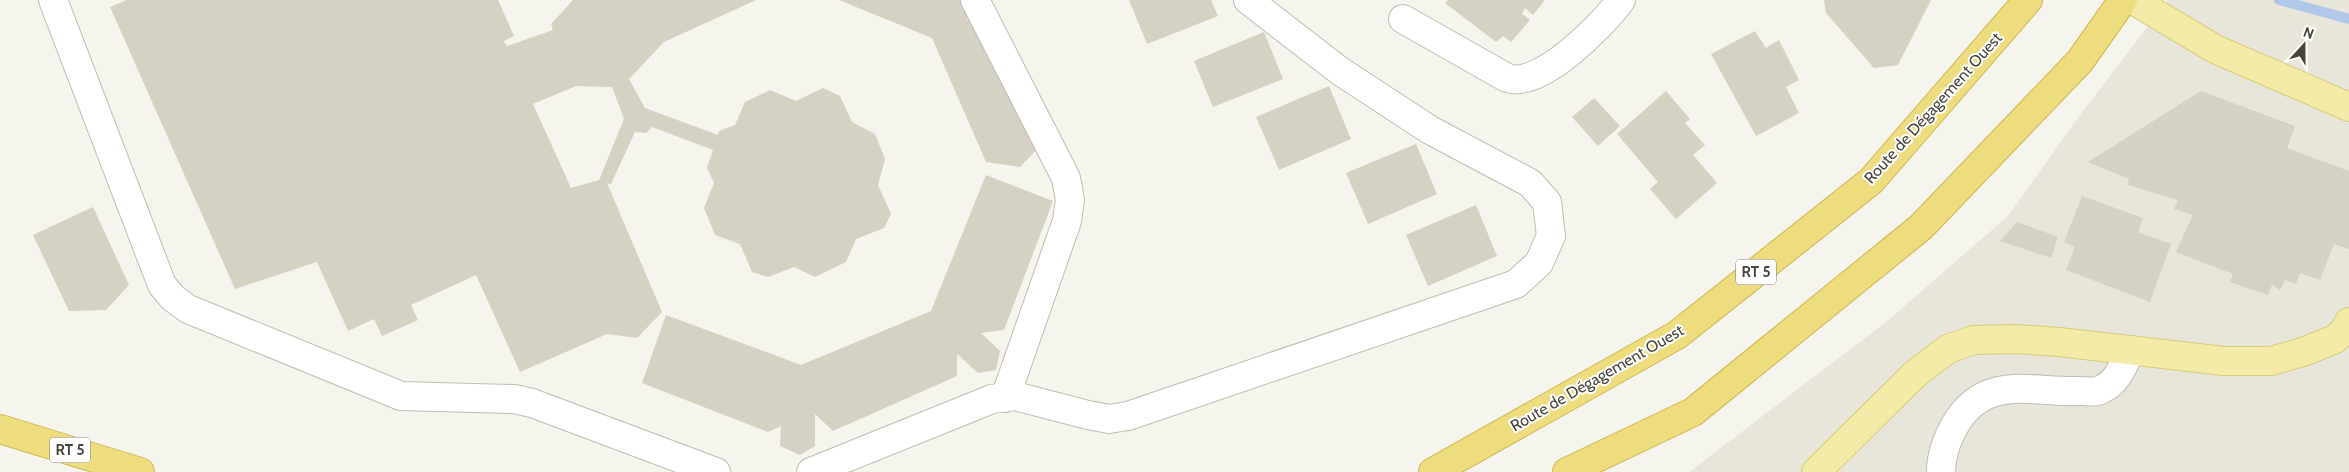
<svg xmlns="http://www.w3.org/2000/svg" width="2349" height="472" font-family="Cabin,sans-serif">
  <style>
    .residential { fill: #e8e6db }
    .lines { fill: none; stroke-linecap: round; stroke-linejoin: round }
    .stream { stroke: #b1c8e9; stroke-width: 10 }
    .building { fill: #d5d1c3; fill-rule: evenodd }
    .minor-casing { stroke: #bfbdb0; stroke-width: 30 }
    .major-casing { stroke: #d7cc78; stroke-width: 30 }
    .highway-casing { stroke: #cdb54e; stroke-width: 30 }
    .minor { stroke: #fff; stroke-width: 28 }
    .major { stroke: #f3eba7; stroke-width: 28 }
    .highway { stroke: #eedd7e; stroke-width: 28 }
    .labels { text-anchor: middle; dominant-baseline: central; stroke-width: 4; stroke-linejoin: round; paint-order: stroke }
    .shield { fill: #fff; stroke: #7f7e76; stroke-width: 1 }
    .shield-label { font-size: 15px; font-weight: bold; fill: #48463b }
    .street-label { font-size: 16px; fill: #48463b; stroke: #fff }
  </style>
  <rect width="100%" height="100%" fill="#f5f4ed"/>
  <path class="residential" d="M2168 0H2349V472H1689L1886 322 2008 216 2080 115Z"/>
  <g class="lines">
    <path class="stream" d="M2279 0 2349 19"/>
  </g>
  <path class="building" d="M127 0H498L514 36 504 41 507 46 553 30 551 24 573 0H756L664 42 629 79 645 108 718 135 719 131 735 125 745 102 770 90 796 101 823 88 840 96 852 122 875 134 885 159 878 185 891 214 884 228 856 239 846 262 815 277 794 267 768 277 752 272 740 244 715 235 704 208 714 183 707 168 713 150 652 127 646 133 635 132 611 184 607 183 662 312 637 338 607 334 520 372 476 275 411 305 418 320 382 336 374 319 348 331 317 262 235 289 110 7ZM576 86 612 87 624 119 599 180 571 188 533 104Z
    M839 0H991L966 20 984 18 1040 146 1020 167 986 162 932 38Z
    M1129 0H1211L1218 16 1147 44Z
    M1448 0H1545L1533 15 1525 8 1522 14 1530 20 1511 42 1503 36 1496 42 1445 3Z
    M1824 0H1931L1898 65 1874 68 1826 13Z
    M1755 31 1766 48 1779 40 1799 80 1786 87 1799 113 1756 136 1711 54Z
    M1264 32 1283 79 1213 107 1194 61Z
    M1329 86 1351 139 1279 170 1256 117Z
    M1666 91 1690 119 1685 123 1705 145 1693 155 1717 183 1676 219 1650 189 1658 182 1617 134Z
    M2201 91 2295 126 2287 148 2349 171V249L2334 244 2320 280 2300 273 2296 284 2285 280 2280 290 2272 285 2268 295 2230 282 2233 274 2176 252 2193 215 2174 209 2178 200 2128 185 2129 179 2088 162Z
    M1594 98 1620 126 1598 146 1572 117Z
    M1416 144 1437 194 1368 224 1346 173Z
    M986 175 1053 201 1004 330 981 333 1000 351 996 370 978 373 957 354V376L833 431 815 414V446L800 455 780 446 781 426 768 432 642 383 666 315 801 365 931 311Z
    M2082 196 2143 218 2138 232 2171 244 2150 302 2066 270 2075 247 2064 242Z
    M1476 205 1497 256 1428 286 1406 235Z
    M93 207 129 285 106 310 69 311 33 235Z
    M2017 222 2058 237 2051 258 2000 241Z"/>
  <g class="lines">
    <defs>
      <path id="minor" d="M53 0 162 285 173 298 188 309 401 396 514 399 532 403 716 472
        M975 0 1066 178 1070 200 1067 221 1005 398
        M1403 19 1507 78C1539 90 1603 25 1621 0
        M811 472 992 399 1015 396 1088 415 1109 419 1128 416 1516 284 1539 263 1551 236 1547 202 1530 183 1430 130 1340 71 1248 0
        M1941 472C1941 454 1947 440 1955 425 1985 373 2032 393 2080 391 2087 391 2096 393 2102 389 2118 382 2123 365 2131 350"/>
      <path id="major" d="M2133 0 2215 49 2349 107
        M1816 472 1915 374 1948 349 1973 340 2016 339 2059 342 2224 361H2271L2303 352 2335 339 2344 331 2349 322"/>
      <path id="highway" d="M0 429 140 472
        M1433 472 1677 335 1871 181 2028 0
        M1567 472 1693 412 1921 227 2080 61 2123 0"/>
    </defs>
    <use href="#minor" class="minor-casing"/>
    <use href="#major" class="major-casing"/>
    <use href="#highway" class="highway-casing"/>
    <use href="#minor" class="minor"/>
    <use href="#major" class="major"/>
    <use href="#highway" class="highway"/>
  </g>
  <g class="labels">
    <g class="shield">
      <rect x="1736" y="259.5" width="40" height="25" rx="4"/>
      <rect x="50" y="437.5" width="40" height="25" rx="4"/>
    </g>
    <g class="shield-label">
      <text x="1756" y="272">RT 5</text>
      <text x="70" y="450">RT 5</text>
    </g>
    <g class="street-label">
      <text transform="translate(1933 108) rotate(-48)">Route de Dégagement Ouest</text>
      <text transform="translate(1597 378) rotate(-30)">Route de Dégagement Ouest</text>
    </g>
  </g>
  <g transform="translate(2304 45) rotate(21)" stroke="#ffffff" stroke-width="4" paint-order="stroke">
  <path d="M0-4L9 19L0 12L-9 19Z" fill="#48463b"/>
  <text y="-8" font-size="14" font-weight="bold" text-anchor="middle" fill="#48463b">N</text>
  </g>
</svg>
